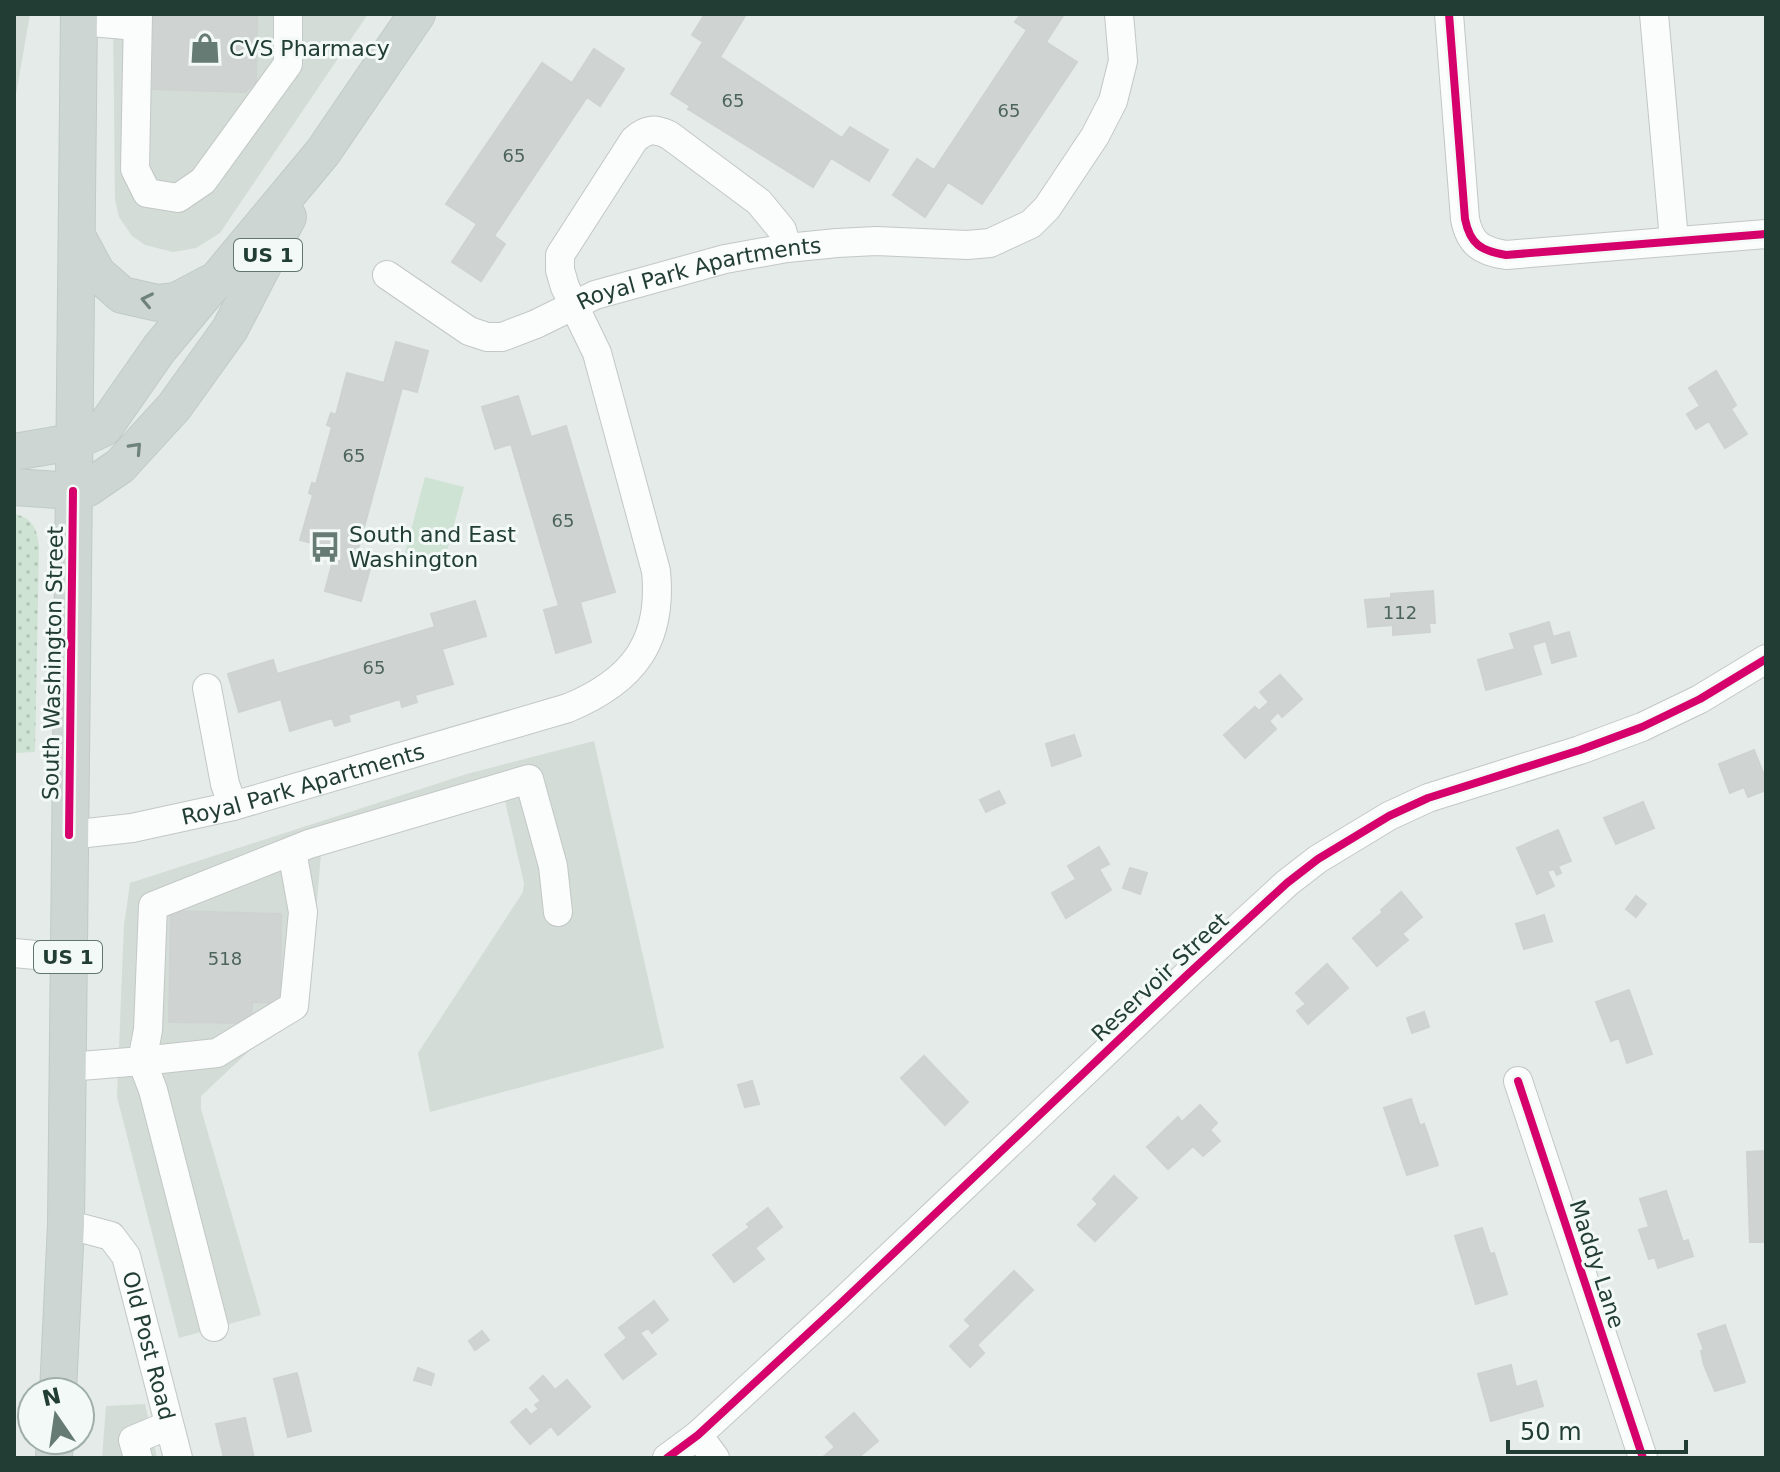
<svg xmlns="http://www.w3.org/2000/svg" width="1780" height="1472" font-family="'DejaVu Sans',sans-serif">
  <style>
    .built { fill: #d3dcd7 }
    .grass { fill: url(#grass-dots) }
    .garden { fill: #cee3d3 }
    .building { fill: #cfd4d2; stroke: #ced3d1; stroke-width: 2 }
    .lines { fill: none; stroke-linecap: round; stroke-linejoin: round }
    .minor-casing { stroke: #c2c8c5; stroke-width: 30 }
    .major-casing { stroke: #c1cac7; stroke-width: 38 }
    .minor { stroke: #fbfcfc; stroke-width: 28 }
    .major { stroke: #ced6d3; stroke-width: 36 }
    .cycleway-casing { stroke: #f3f9f6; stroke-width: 13 }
    .cycleway { stroke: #d6006c; stroke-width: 8 }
    .oneway { stroke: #6f827c }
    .labels { text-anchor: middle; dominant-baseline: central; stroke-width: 6; stroke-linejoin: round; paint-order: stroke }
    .number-label { font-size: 18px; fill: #4d645c }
    .shield { fill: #f3f9f6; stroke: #61766e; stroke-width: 2 }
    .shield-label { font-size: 20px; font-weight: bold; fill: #223e34 }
    .poi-label { font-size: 22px; fill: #223e34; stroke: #f3f9f6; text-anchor: start }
    .street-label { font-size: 22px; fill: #223e34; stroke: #f3f9f6 }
  </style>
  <defs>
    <pattern id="grass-dots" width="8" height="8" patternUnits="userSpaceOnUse" patternTransform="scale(2)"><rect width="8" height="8" fill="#cee3d3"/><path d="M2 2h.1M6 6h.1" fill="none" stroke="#b1c4b6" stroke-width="1.8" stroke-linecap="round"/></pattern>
  </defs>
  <rect width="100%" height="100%" fill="#e5ebe8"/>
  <path class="built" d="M14 14H30L14 106Z
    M113 14H368L220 233 196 248 173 252 145 245 132 236 119 217 115 199Z
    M594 741 664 1048 430 1112 418 1053 523 892 524 883 504 797 321 854 309 995 201 1096V1109L261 1315 179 1338 117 1097 124 925 130 883 467 774Z
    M145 1404 157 1458H102L106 1406Z"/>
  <path class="grass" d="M14 514C33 518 37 529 39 547L35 752 14 753Z"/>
  <path class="garden" d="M425 477 464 487 442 570 403 560Z"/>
  <path class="building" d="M154 14H257L256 82 245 92 153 89Z
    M705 14 745 16 720 57 842 138 850 127 888 150 869 181 831 158 813 187 688 109 690 106 671 94 703 42 692 35Z
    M1021 14H1064L1046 42 1077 62 982 204 948 182 925 217 893 195 917 159 934 170 1027 30 1015 22Z
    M594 49 624 69 600 106 587 97 494 236 505 244 481 281 452 262 477 224 446 204 542 63 572 83Z
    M396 342 428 351 417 392 402 388 357 553 373 558 361 601 325 591 336 549 300 540 313 495 309 493 312 483 316 484 332 427 327 425 331 413 336 415 347 373 384 383Z
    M1716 371 1736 405 1731 409 1747 434 1725 448 1709 421 1696 429 1687 414 1700 406 1689 388Z
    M518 396 531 437 566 426 615 592 580 602 591 642 556 653 544 610 559 606 511 444 495 449 482 407Z
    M1433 591 1435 623H1429L1430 632 1393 635V625L1368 627 1365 600 1391 598V594Z
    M475 601 486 636 442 649 453 684 415 695 417 702 402 707 400 699 348 715 350 721 335 726 332 718 290 731 281 699 239 712 228 674 273 660 277 674 435 627 431 614Z
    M1549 622 1553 637 1569 632 1576 656 1552 663 1546 641 1532 645 1541 674 1486 690 1478 660 1515 649 1510 634Z
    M1280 675 1302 699 1282 717 1278 712 1269 721 1276 729 1245 758 1224 735 1255 707 1259 711 1269 702 1260 692Z
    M1074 735 1081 756 1052 766 1046 744Z
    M1754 750 1766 780V790L1748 797 1744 787 1730 793 1719 764Z
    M999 791 1005 803 986 812 980 800Z
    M1643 802 1654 828 1616 844 1604 818Z
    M1558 830 1571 861 1558 866 1561 873 1557 875 1554 869 1547 871 1554 886 1537 894 1517 848Z
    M1099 847 1109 864 1099 869 1111 890 1066 918 1052 893 1076 879 1068 866Z
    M1130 868 1147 873 1140 894 1123 888Z
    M1401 892 1422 917 1402 934 1408 940 1377 966 1353 938 1383 912 1381 910Z
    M1636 896 1646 904 1636 917 1626 909Z
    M171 911 281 914 280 1003 252 1002 251 1023 169 1022Z
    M1544 915 1552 941 1524 949 1516 924Z
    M1327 964 1348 988 1308 1024 1297 1011 1306 1004 1296 993Z
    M1629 990 1652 1054 1627 1063 1619 1038 1611 1041 1596 1002Z
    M1424 1012 1429 1027 1412 1033 1407 1018Z
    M924 1056 968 1102 945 1125 901 1078Z
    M752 1081 759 1104 745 1107 738 1085Z
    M1411 1099 1420 1126 1424 1124 1438 1165 1407 1175 1384 1108Z
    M1200 1105 1217 1123 1210 1130 1220 1141 1203 1156 1193 1146 1168 1169 1147 1147 1178 1117 1182 1122Z
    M1766 1151V1242H1750L1747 1152Z
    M1114 1176 1137 1198 1095 1241 1078 1225 1098 1204 1093 1199Z
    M1666 1191 1683 1242 1688 1240 1693 1256 1658 1268 1655 1257 1649 1259 1639 1230 1649 1227 1640 1199Z
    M768 1208 782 1227 755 1248 764 1259 734 1282 713 1255 750 1227 747 1224Z
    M1482 1228 1490 1254 1494 1253 1507 1294 1476 1304 1455 1236Z
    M1014 1271 1033 1290 977 1345 984 1353 970 1367 950 1346 971 1326 965 1320Z
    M654 1301 668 1320 652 1333 648 1328 640 1333 656 1354 623 1379 605 1355 627 1338 619 1328Z
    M1725 1325 1745 1382 1715 1391 1704 1365 1701 1351 1704 1350 1698 1334Z
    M482 1331 489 1340 475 1350 469 1341Z
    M1511 1365 1516 1387 1536 1381 1543 1406 1491 1421 1478 1374Z
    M418 1368 434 1374 431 1385 414 1380Z
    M297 1373 311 1431 288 1437 274 1379Z
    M543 1376 555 1390 567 1380 590 1407 558 1435 551 1426 530 1444 511 1422 526 1409 531 1415 539 1409 535 1405 541 1401 530 1388Z
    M854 1413 878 1441 858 1458H822L835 1447 826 1437Z
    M245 1418 254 1458H224L216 1424Z"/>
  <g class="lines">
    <defs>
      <g id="minor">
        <path d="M138 14 135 169 147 193 178 198 203 181 288 64V14"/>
        <path d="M1449 14 1465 219C1470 244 1481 251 1506 255L1766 234"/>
        <path d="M1654 14 1674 240"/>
        <path d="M79 21 137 26"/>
        <path id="s1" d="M387 275 469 331 487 337H502L536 324 595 295 725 259 787 248 837 243 876 241 967 245 990 243 1031 224 1047 208 1095 136 1113 101 1123 61 1119 14"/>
        <path d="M207 688 225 784 233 806"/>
        <path id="s2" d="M69 835 132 828 233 806 568 708C633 681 663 642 656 571L597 353 565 287 560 270V255L634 140C646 129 654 128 669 135L759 202 782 230 787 248"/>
        <path d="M14 953 68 958"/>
        <path d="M68 1067 142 1061 148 1030 153 906 309 844 529 779 553 866 558 912"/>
        <path d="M1518 1081 1643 1458"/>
        <path id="s3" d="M66 1224 111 1236 126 1256 178 1458"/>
        <path d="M214 1327 153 1090 142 1061 217 1053 294 1006 303 912 292 851"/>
        <path d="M698 1435 715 1458"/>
        <path d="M138 1458 133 1440 169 1425"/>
        <path d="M667 1458 698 1435 840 1304 1186 976 1287 883 1318 859 1389 816 1428 798 1580 750 1642 727 1700 699 1766 659"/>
      </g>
      <path id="major" d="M77 236 97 273 122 295 158 303 176 301 210 283
        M14 452 73 442 104 428 159 349 323 152 417 14
        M14 487 73 491 88 488 120 466 174 407 230 329 288 217
        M58 1392 66 1224 79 14
        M54 1458 55 1440"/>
    </defs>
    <use href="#minor" class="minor-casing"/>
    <use href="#major" class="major-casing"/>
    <use href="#minor" class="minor"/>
    <use href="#major" class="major"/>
    <defs>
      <path id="cycleway" d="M1449 14 1465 219C1470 244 1481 251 1506 255L1766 234
        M69 835 73 491
        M1518 1081 1643 1458
        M667 1458 698 1435 840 1304 1186 976 1287 883 1318 859 1389 816 1428 798 1580 750 1642 727 1700 699 1766 659"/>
    </defs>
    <use href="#cycleway" class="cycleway-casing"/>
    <use href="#cycleway" class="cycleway"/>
  </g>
  <defs><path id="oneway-chevron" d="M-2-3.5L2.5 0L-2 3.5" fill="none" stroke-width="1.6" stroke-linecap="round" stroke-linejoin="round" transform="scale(2)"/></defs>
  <g class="oneway">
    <use href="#oneway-chevron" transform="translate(147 300) rotate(-168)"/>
    <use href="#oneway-chevron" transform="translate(136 448) rotate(-47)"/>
  </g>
  <defs>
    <symbol id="shop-bare" viewBox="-9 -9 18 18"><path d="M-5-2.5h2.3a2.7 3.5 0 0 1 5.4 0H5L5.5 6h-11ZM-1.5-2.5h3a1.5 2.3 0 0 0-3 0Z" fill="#667b73" stroke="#f3f9f6" stroke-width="2.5" paint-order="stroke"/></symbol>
    <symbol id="bus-bare" viewBox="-9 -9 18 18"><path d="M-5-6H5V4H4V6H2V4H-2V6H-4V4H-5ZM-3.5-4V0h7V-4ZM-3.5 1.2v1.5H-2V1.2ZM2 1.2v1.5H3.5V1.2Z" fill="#667b73" stroke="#f3f9f6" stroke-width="2.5" paint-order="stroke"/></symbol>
  </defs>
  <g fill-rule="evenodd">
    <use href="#shop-bare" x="183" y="26" width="44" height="44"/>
    <use href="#bus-bare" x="303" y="525" width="44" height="44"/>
  </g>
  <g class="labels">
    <g class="number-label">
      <text x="733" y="100">65</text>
      <text x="1009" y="110">65</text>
      <text x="514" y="155">65</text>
      <text x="354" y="455">65</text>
      <text x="563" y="520">65</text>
      <text x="1400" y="612">112</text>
      <text x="374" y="667">65</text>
      <text x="225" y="958">518</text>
    </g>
    <g class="shield">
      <rect x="234" y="239" width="68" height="32" rx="6"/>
      <rect x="34" y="941" width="68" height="32" rx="6"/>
    </g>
    <g class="shield-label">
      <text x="268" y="255">US 1</text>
      <text x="68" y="957">US 1</text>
    </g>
    <g class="poi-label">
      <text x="229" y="48">CVS Pharmacy</text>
      <text x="349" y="534">South and East<tspan x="349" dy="25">Washington</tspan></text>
    </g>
    <g class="street-label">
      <text stroke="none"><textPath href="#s1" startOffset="342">Royal Park Apartments</textPath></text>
      <text transform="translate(53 663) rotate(-89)">South Washington Street</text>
      <text stroke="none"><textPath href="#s2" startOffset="240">Royal Park Apartments</textPath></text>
      <text transform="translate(1160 977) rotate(-43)">Reservoir Street</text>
      <text transform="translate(1597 1264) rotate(72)">Maddy Lane</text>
      <text stroke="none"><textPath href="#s3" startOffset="164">Old Post Road</textPath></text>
    </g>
  </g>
  <rect width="1780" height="1472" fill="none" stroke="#223e34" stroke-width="32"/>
  <g transform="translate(56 1416) rotate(347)"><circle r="38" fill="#f3f9f6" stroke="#9faea8" stroke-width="2"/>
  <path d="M0-6L14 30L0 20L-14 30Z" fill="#667b73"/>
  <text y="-12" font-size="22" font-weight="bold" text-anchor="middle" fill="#223e34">N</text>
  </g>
  <path d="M1508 1440v12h178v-12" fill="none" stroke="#223e34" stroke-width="4"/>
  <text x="1520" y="1440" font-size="24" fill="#223e34" stroke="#f3f9f6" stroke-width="6" paint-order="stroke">50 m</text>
</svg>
